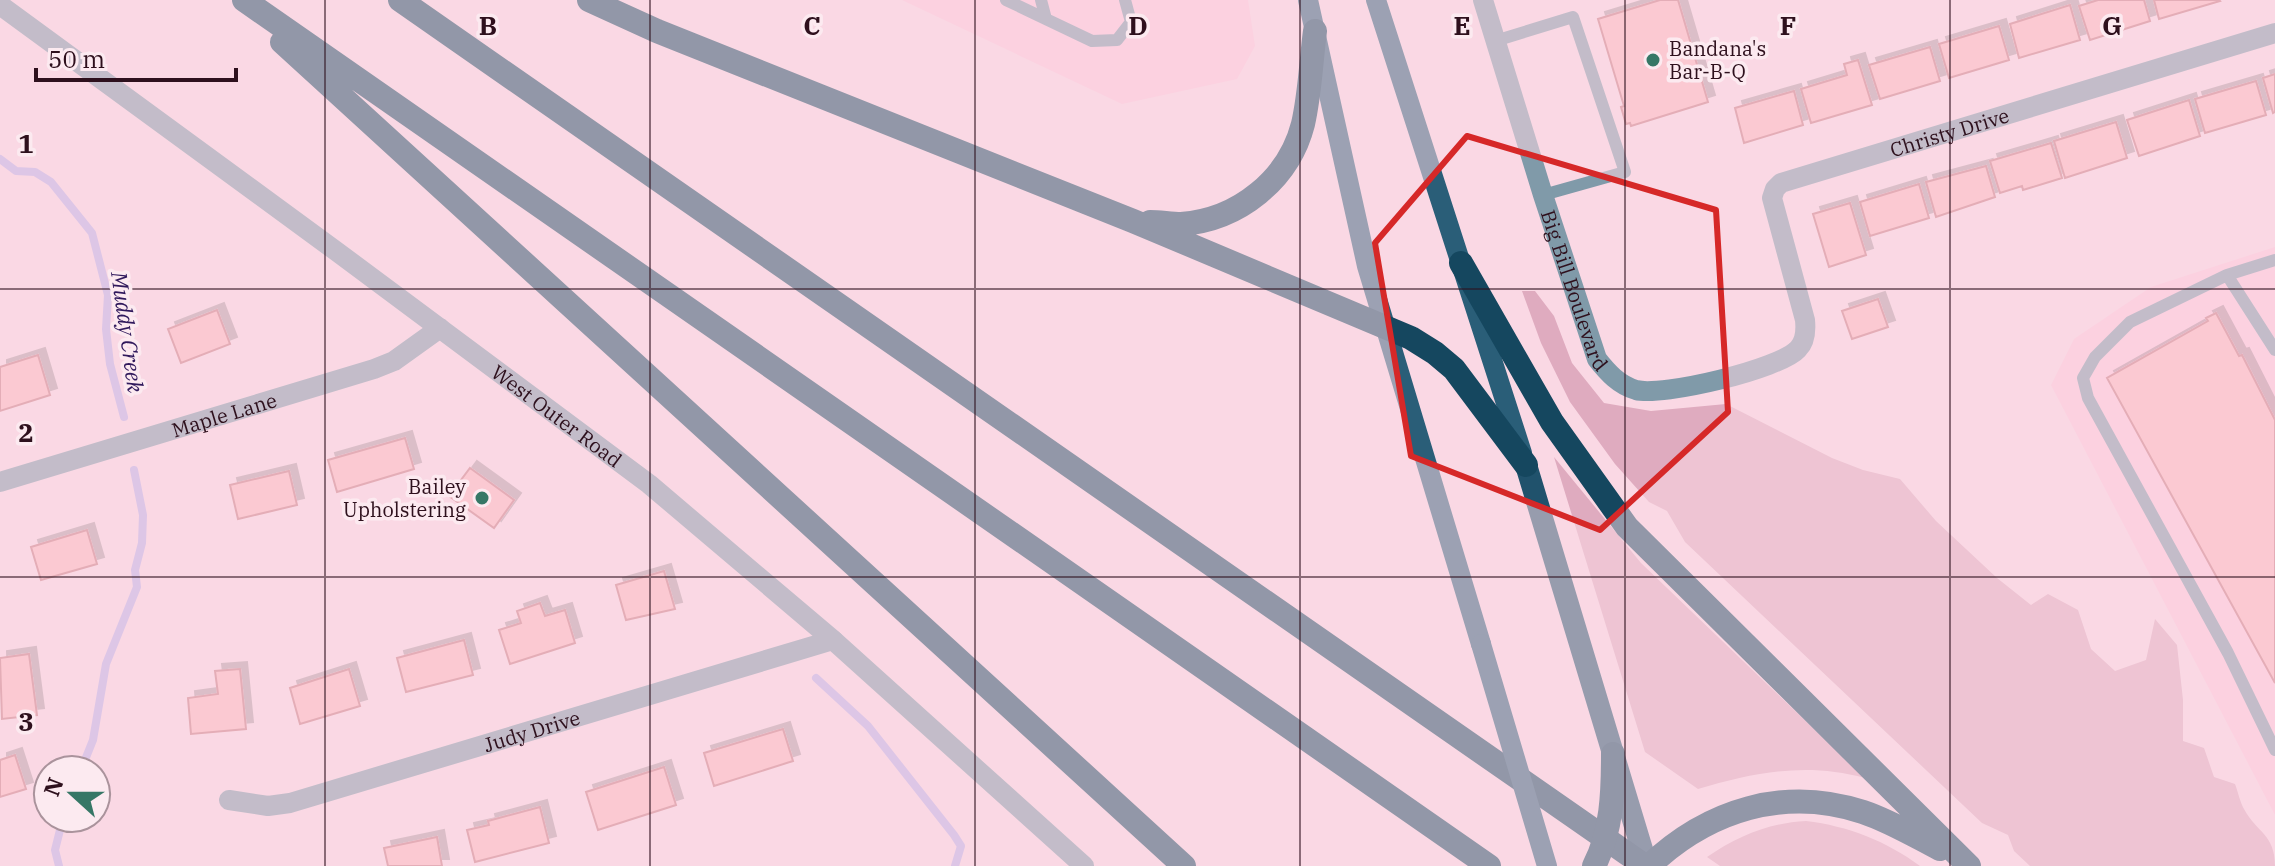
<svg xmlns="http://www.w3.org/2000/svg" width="2275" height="866" font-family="'IBM Plex Serif',serif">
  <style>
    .built { fill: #fec7dc }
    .green { fill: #dfabbf }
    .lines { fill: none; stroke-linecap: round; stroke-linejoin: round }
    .stream { stroke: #bbafe9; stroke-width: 8 }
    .building { fill: #fdb7bc; stroke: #cb7981; stroke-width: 2; filter: url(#shadow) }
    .service { stroke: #809aa9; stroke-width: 12 }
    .minor { stroke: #809aa9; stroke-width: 20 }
    .tertiary { stroke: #809aa9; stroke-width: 20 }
    .primary { stroke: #2a5e78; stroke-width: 20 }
    .trunk { stroke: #20526c; stroke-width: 22 }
    .motorway { stroke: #15475f; stroke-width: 24 }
    .primary-bridge { stroke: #2a5e78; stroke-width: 20 }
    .motorway-bridge { stroke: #15475f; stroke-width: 24 }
    .marked { fill: none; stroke: #d62828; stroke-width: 6; stroke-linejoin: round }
    .grid { fill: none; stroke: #2e101d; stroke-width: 2; stroke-opacity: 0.55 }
    .poi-dot { fill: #367766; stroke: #fceaf0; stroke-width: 3 }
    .labels { text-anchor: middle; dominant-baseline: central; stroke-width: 7; stroke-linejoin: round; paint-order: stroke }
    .poi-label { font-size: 20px; fill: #2e101d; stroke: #fceaf0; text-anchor: start }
    .street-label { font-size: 20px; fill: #2e101d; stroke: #fceaf0 }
    .water-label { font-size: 22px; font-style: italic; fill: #30195c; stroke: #fceaf0 }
    .grid-label { font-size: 26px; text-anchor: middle; font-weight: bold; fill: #2e101d; stroke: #fceaf0; stroke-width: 7; stroke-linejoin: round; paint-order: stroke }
  </style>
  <defs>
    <filter id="shadow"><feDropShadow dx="7" dy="-7" stdDeviation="0" flood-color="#0004"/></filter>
  </defs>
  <rect width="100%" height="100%" fill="#fad8e4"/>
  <path class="built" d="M902 0H1248L1255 46 1237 79 1122 104Z
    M2275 247V815L2051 385 2074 339 2151 287Z"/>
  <path class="green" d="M1522 291H1535L1554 316 1572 363 1604 403 1651 411 1726 404 1832 458 1863 470 1900 479 1936 521 1997 578 2031 605 2048 594 2078 610 2091 649 2115 671 2146 660 2155 619 2177 645 2183 700V741L2204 748 2214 777 2235 784C2238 792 2240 802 2244 809 2257 833 2275 834 2275 866H2030L2014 851 2008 835 1982 823 1685 542 1667 511 1649 502 1615 464 1570 402 1541 343Z
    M1554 457 1641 563 1865 778C1807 762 1755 772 1698 789L1645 752Z
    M1806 821C1848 826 1886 841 1920 866H1720L1707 857C1738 836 1768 823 1806 821Z"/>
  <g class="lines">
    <path class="stream" d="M0 159 16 171 35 172 51 182 92 233 108 295 106 329 110 364 124 417
      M816 678 868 726 954 835 961 846 955 866
      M81 770 93 740 106 664 137 587 135 570 142 543 143 515 134 470
      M59 866 55 850 63 818"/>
  </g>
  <path class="building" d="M1660 0H1678L1708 102 1631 126 1630 123 1626 124 1621 107 1624 106 1598 19Z
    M2098 0H2144L2150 21 2090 40 2079 6Z
    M2154 0H2219L2220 1 2159 19Z
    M2070 5 2080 40 2019 58 2010 24Z
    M1999 26 2009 60 1949 78 1939 44Z
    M1930 47 1940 81 1880 99 1869 65Z
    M1858 60 1872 105 1811 123 1801 89 1847 75 1844 64Z
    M2275 74V112L2273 113 2263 78Z
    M2256 81 2266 115 2205 133 2195 99Z
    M1794 91 1803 125 1744 143 1735 108Z
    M2189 100 2200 136 2139 156 2127 120Z
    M2116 122 2127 158 2065 178 2054 141Z
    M2051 143 2062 178 2023 190 2022 186 2000 193 1990 161Z
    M1986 166 1995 197 1936 217 1926 182Z
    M1919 184 1929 218 1870 236 1860 202Z
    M1850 203 1866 255 1829 267 1813 214Z
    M1878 299 1888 327 1852 339 1842 311Z
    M217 310 230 344 181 363 168 329Z
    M2216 313 2239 356 2242 355 2275 420V683L2107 378 2208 321 2206 318Z
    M38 355 50 395 0 411V367Z
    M405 438 414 469 337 492 328 460Z
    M470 468 514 500 494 528 449 496Z
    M289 471 297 505 238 519 230 485Z
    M87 530 97 564 41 580 31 547Z
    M664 571 675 609 626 620 616 585Z
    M540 603 545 616 565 610 575 643 510 664 499 630 521 623 517 611Z
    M464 640 473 675 406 692 397 658Z
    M29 654 37 715 2 719 0 658Z
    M240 669 246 729 191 734 188 698 218 694 215 671Z
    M349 669 360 706 300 724 290 688Z
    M783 729 793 761 714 786 704 753Z
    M15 755 26 789 0 797V760Z
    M664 767 676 805 598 830 586 792Z
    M540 807 549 843 475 862 467 830 489 825 488 821Z
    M437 837 442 866H388L384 848Z"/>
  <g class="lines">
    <path class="service" d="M1006 0 1092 41 1117 40 1131 22 1125 0
      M1041 0 1046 19
      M1495 41 1573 17 1625 172 1543 195
      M2275 260 2227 275 2130 322 2095 357 2083 378 2088 398 2228 653 2275 750
      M2227 275 2275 350"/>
    <g class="minor">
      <path id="s1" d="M1483 0 1543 195 1597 359C1608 373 1619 385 1636 390 1662 397 1780 369 1798 349 1806 341 1806 330 1805 320L1772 198 1775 189 1781 183 2275 33"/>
      <path id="s2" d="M0 482 374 369 394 361 440 328"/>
      <path id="s3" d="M229 800 268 806 290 803 833 640"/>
    </g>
    <path class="tertiary" id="s4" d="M0 5 336 251 649 484 833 640 1084 866"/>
    <path class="primary" d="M1308 0 1367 266 1481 644
      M1376 0 1522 453"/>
    <path class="trunk" d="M1526 465 1647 866"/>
    <path class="motorway" d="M244 0 1489 866
      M400 0 1645 866
      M589 0 657 31 1133 221 1411 338 1435 353 1454 369 1526 465
      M282 42 1184 866
      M1150 222C1160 222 1171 224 1181 224 1239 220 1289 179 1303 124 1310 94 1311 61 1315 31
      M1461 263 1552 422 1627 527 1969 866
      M1649 866C1708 810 1784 786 1863 812 1890 821 1915 836 1940 849"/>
    <path class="primary-bridge" d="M1481 644 1547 866"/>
    <path class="motorway-bridge" d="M1594 866C1612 831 1613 793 1613 754"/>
  </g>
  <path d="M0 0H2275V866H0ZM1467 136 1716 210 1728 412 1600 530 1411 456 1375 243Z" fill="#fad8e4" fill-opacity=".55" fill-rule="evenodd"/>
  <path class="marked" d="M1467 136 1716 210 1728 412 1600 530 1411 456 1375 243Z"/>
  <path class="grid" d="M325 0V866M650 0V866M975 0V866M1300 0V866M1625 0V866M1950 0V866M0 289H2275M0 577H2275"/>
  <g class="poi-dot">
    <circle cx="1653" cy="60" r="8"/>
    <circle cx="482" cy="498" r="8"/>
  </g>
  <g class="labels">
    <g class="poi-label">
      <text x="1669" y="48">Bandana's<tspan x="1669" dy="23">Bar-B-Q</tspan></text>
      <text x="466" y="486" text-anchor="end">Bailey<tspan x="466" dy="23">Upholstering</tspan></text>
    </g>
    <g class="street-label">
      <text stroke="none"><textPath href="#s1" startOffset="948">Christy Drive</textPath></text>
      <text stroke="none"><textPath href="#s1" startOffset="304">Big Bill Boulevard</textPath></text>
      <text stroke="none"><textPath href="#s2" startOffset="234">Maple Lane</textPath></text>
      <text stroke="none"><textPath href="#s4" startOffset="692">West Outer Road</textPath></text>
      <text stroke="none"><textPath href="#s3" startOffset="314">Judy Drive</textPath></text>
    </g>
    <g class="water-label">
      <text transform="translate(128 332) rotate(82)">Muddy Creek</text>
    </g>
  </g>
  <g class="grid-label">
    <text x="488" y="35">B</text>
    <text x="812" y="35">C</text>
    <text x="1138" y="35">D</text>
    <text x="1462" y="35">E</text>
    <text x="1788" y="35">F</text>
    <text x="2112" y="35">G</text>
    <text x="26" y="153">1</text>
    <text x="26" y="442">2</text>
    <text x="26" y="731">3</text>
  </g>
  <g transform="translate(72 794) rotate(291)"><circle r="38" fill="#fceaf0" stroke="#aa939c" stroke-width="2"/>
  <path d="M0-6L14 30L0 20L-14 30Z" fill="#367766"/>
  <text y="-12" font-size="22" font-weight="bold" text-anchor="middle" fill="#2e101d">N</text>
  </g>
  <path d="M36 68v12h200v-12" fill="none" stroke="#2e101d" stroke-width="4"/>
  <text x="48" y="68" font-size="24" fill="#2e101d" stroke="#fceaf0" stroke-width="6" paint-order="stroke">50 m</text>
</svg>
